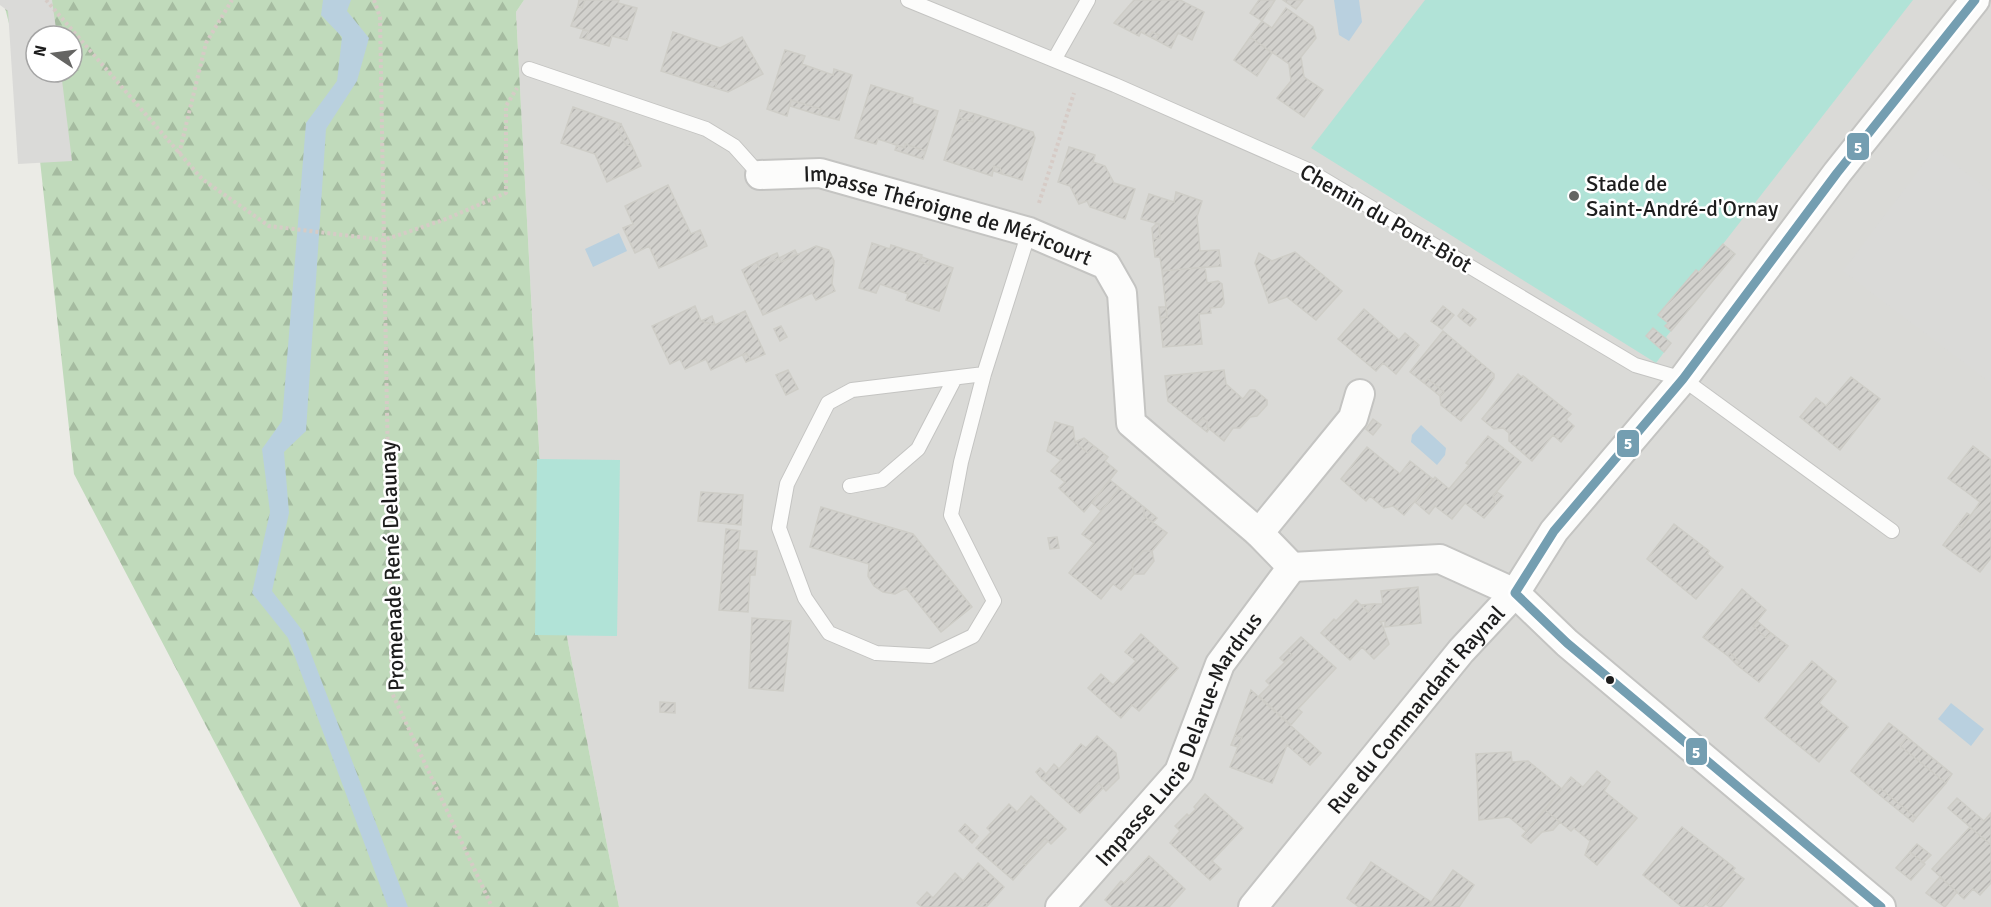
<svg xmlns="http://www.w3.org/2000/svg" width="1991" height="907" font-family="Signika,sans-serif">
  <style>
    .residential { fill: #dadad7 }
    .forest { fill: url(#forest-firs); fill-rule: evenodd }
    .pitch { fill: #b1e3d7 }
    .parking { fill: #dadad8 }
    .water { fill: #b9d0df }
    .building { fill: url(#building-hatch); stroke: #cecdc7; stroke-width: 1.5 }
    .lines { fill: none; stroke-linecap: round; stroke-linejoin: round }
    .lane-casing { stroke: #c4c4c2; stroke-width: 16 }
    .street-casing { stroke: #c4c4c2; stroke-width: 32 }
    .path { stroke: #d6cbc6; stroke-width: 4; stroke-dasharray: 3 3; stroke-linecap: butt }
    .lane { stroke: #fcfcfb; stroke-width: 14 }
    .street { stroke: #fcfcfb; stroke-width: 28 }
    .bus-1-casing { stroke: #fff; stroke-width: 14 }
    .bus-1 { stroke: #749eb1; stroke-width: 9 }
    .poi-dot { fill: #656563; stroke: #fff; stroke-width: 2 }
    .bus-dot { fill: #1d1d1d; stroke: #fff; stroke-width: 2 }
    .labels { text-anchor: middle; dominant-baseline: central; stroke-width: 5; stroke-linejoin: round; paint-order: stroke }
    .poi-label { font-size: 22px; fill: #1d1d1d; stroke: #fff; text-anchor: start }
    .street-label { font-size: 22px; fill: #1d1d1d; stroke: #fff }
    .line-badge { stroke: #fff; stroke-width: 2 }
    .badge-label { font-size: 16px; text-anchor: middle; font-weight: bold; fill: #fff }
  </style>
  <defs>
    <pattern id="forest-firs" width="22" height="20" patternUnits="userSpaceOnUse" patternTransform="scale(1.5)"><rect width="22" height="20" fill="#c0dabb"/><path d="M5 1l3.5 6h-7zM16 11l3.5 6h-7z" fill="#a5bba0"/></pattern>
    <pattern id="building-hatch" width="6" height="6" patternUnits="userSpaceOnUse" patternTransform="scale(1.5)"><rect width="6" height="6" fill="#d2d1cd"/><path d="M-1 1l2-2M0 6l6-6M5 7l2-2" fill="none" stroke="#b4b3b0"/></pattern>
  </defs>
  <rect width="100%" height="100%" fill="#ebebe6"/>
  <path class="residential" d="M524 0H1991V907H619L567 637 546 543 542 504 516 12Z"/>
  <path class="forest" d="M3 0H524L516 12 542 504 546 543 567 637 619 907H301L74 474 37 133ZM36 36H72V72H36Z"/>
  <path class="pitch" d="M1425 0H1913L1723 244 1735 254 1666 337 1671 343 1656 363 1311 148Z
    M537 459 620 460 617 636 535 635Z"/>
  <path class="parking" d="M0 0H52L57 36H36V72H61L72 161 18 164 8 11 0 5Z
    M1935 149 1991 192V383L1843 271Z"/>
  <path class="water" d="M323 0H351L347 11 369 38 357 81 326 129 306 431 284 452 289 513 272 591 302 630 408 907H388L288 638 252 593 270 512 262 449 282 421 306 123 337 81 342 37 321 15Z
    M1334 0H1359L1362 22 1349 41 1339 35Z
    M619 233 627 251 593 267 585 249Z
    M1421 425 1446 448 1445 455 1437 465 1411 442 1412 435Z
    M1951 703 1984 729 1971 746 1938 719Z"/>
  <path class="building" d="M579 0H585L582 8 578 6Z
    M585 0H619L618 3 637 8 627 40 612 36 609 46 585 39 589 31 571 26 578 6 582 8Z
    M1134 0H1180L1204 12 1192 40 1178 33 1171 48 1156 40 1159 35 1152 32 1150 37 1141 32 1139 36 1114 23Z
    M1259 0H1275L1262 21 1250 13Z
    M1283 0H1303L1296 9Z
    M1286 8 1313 27 1316 38 1301 57 1304 77 1323 90 1304 117 1277 98 1291 81 1289 64 1250 37 1262 21 1272 28Z
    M583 30 589 31 585 39 580 38Z
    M673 32 720 48 742 37 763 74 728 92 715 88 717 82 707 79 705 85 661 71Z
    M1152 32 1159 35 1156 40 1150 37Z
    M1250 37 1272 53 1257 76 1234 60Z
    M785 50 805 56 802 64 833 75 834 69 852 75 839 120 819 115 821 109 791 100 787 116 767 109Z
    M707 79 717 82 715 88 705 85Z
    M871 85 913 98 912 103 938 111 926 151 905 144V148L878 139 876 144 855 138Z
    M791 100 821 109 819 115 790 106Z
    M573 107 621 124 618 129 626 145 632 146 641 166 607 182 595 154 561 143Z
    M960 110 975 114 973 122 958 117Z
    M975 114 1033 132 1035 138 1022 180 1002 174 1000 168 994 166 992 176 944 160 958 117 973 122Z
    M621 124 632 146 626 145 618 129Z
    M905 144 926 151 923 159 895 150 897 145 905 148Z
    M1069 147 1095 155 1093 162 1105 166 1114 183 1135 189 1125 219 1090 207 1087 201 1079 204 1070 186 1058 182Z
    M994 166 1000 168 1002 174 994 171Z
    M668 185 691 234 700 230 707 246 659 268 649 246 635 253 623 228 633 224 625 206Z
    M1176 192 1202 201 1197 217 1200 251 1219 250 1221 266 1162 271 1160 257H1155L1153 239 1160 238 1159 224 1141 219 1149 194 1174 202Z
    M1156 224H1159L1160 238 1153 239 1152 228Z
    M872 243 890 249 891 245 922 255 919 261 929 265 930 260 953 268 939 311 906 300 908 294 880 284 876 293 859 288Z
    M1723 244 1735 254 1671 331 1665 326 1668 323 1658 315 1696 270 1699 272Z
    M816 246 829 250 834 261 832 284 835 291 816 300 812 293 763 315 742 270 757 262 759 268 779 258 781 262Z
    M795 250 797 254 781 262 779 258Z
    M1295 252 1342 291 1316 320 1287 297 1269 303 1255 263 1259 253 1272 261Z
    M777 253 779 258 759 268 757 262Z
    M922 257 930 260 929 265 919 261Z
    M1205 267 1207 283 1218 281 1222 284 1224 303 1221 307 1210 308 1211 313 1199 314 1202 344 1163 347 1160 318 1167 317 1162 271Z
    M695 306 701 321 715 325 745 311 765 354 751 360 746 353 711 370 706 359 685 369 680 359 670 364 652 326Z
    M1443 306 1454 315 1442 329 1431 321Z
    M1159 307H1166L1167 317 1160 318Z
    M1364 309 1399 340 1405 333 1419 345 1396 374 1383 363 1376 371 1338 339Z
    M1463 309 1467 312 1461 319 1458 316Z
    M1467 312 1476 319 1470 326 1461 319Z
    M712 316 715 325 701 321Z
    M781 326 787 337 780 341 774 329Z
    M1653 328 1671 343 1664 352 1646 336Z
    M1443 331 1494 374V378L1482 396 1461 421 1441 405 1440 396 1444 392 1428 379 1424 383 1410 372Z
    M746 353 751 360 746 362 743 356Z
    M788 370 798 389 786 395 776 375Z
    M1224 370 1226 384 1243 399 1250 390H1255L1267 400V405L1257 416 1250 417 1240 428H1233L1224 441 1207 427V421L1203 418 1197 424 1168 401 1165 376Z
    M1518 374 1521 377 1523 376 1571 414 1566 419 1574 426 1561 442 1553 435 1532 461 1509 441V433L1503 428 1494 429 1482 419Z
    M1851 377 1880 399 1840 450 1800 417 1816 398 1826 406Z
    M1428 379 1444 392 1440 396 1424 383Z
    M1203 418 1207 421V427L1209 429 1207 432 1197 424Z
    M1373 419 1381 425 1373 435 1366 429Z
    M1055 422 1073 427 1075 442 1088 453 1094 446 1108 457 1105 461 1117 471 1084 512 1059 488 1065 482 1051 471 1061 460 1047 451Z
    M1488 436 1521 462 1493 496 1496 504 1484 518 1465 503 1452 519 1435 506 1429 514 1415 502 1435 477 1449 489 1469 465 1466 463Z
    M1084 438 1094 446 1088 453 1075 442Z
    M1973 446 1991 460V558L1980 572 1943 545 1958 525 1962 528 1980 502 1948 478Z
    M1367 447 1400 474 1410 461 1433 479 1404 515 1393 506 1384 508 1370 496 1366 501 1341 479Z
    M1110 480 1120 488 1101 511 1092 503Z
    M1120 488 1144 507V516L1167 533 1152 551H1143L1132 564 1134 574 1121 590 1113 584 1101 599 1069 573 1094 543 1082 534Z
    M701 492 743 495 741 525 698 521Z
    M1497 492 1503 496 1496 504 1493 496Z
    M821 507 913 534 972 607 941 632 906 588 895 594 883 592 874 586 868 576 869 564 810 547Z
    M1144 507 1157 518 1153 522 1144 516Z
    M1967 513 1970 515 1962 528 1958 525Z
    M1674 524 1709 551 1707 554 1723 567 1696 599 1647 559Z
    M726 529 740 531 738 550 757 551 755 575H750L748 612 719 610Z
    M1057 537 1059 548 1050 549 1048 538Z
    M1143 551H1152L1154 561 1144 574H1134L1132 564Z
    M1418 587 1421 623 1385 627V621L1380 622 1382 624 1389 644 1374 659 1362 647 1350 660 1321 633 1334 619 1336 621 1356 600 1368 612 1374 604H1383L1381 591Z
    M1742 589 1766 610 1753 626 1766 638 1771 633 1788 646 1759 682 1737 665 1740 662 1730 653 1728 656 1703 637Z
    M1374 604 1368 612 1362 605Z
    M752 618 791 621 783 691 749 688Z
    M1757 621 1771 633 1766 638 1753 626Z
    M1141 634 1178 668 1139 711 1132 705 1121 718 1088 688 1101 674 1113 685 1136 661 1125 652Z
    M1301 637 1336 668 1298 709 1302 712 1291 725 1259 696 1270 685 1266 681 1292 655 1287 651Z
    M1287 651 1292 655 1284 662 1280 658Z
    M1730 653 1740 662 1737 665 1728 656Z
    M1812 661 1836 681 1819 703 1848 727 1819 762 1765 718Z
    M1251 690 1321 753 1310 765 1287 745 1272 783 1230 767 1242 737 1235 735Z
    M660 702 675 703V713L660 712Z
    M1889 723 1907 737 1900 746 1946 783 1916 818 1880 788 1876 792 1851 771Z
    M1235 735 1242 737 1238 747 1231 745Z
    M1097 736 1116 753 1119 778 1106 791 1099 783 1075 809 1042 779 1054 764 1059 769 1081 744 1086 748Z
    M1907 737 1952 774 1946 783 1900 746Z
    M1511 752 1512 762 1528 761 1562 789 1526 831 1509 817 1479 820 1476 754Z
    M1040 768 1046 774 1042 779 1036 772Z
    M1597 771 1610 782 1604 791 1637 818 1597 865 1585 855 1590 841 1574 828 1571 831 1545 810 1571 777 1583 787Z
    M1099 783 1103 788 1080 813 1075 809Z
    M1880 788 1916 818 1913 822 1876 792Z
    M1205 794 1243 828 1212 861 1221 869 1210 880 1170 843 1180 831 1175 826 1187 814 1189 816 1196 809 1194 807Z
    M1031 796 1066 829 1051 844 1045 838 1023 863 1026 865 1013 880 976 848 991 832 987 828 1009 804 1017 812Z
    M1957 798 1984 821 1991 813V845L1948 808Z
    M1545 810 1560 822 1553 830 1542 832 1531 843 1522 836Z
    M965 824 978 836 972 843 959 831Z
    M1682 827 1735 868 1703 907H1682L1643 875Z
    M1970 827 1991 845V883L1980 895 1973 889 1964 899 1932 869Z
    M1045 838 1048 841 1026 865 1023 863Z
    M1917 844 1931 855 1923 863 1910 852Z
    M1910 852 1925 864 1911 880 1896 868Z
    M1149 856 1185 889 1169 907H1113L1105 900 1121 881 1124 883Z
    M1371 862 1431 902 1428 907H1359L1347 898Z
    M978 863 1004 887 988 905 983 901 978 907H922L917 903 927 892 933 898 955 873 963 881Z
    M1453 870 1474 885 1459 907H1428Z
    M1733 871 1744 879 1721 907H1710L1706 904Z
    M1940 877 1957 892 1945 907 1926 893Z
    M983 901 988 905 986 907H978Z"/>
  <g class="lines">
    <defs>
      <path id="lane" d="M908 0 1115 85 1308 170 1635 365 1683 379 1892 531
        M1054 60 1088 0
        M529 69 706 129 734 146 760 175
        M984 374 852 390 828 403 787 484 779 528 805 598 829 633 876 653 931 656 973 636 994 601 951 515 961 462 984 374 1029 232
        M850 486 882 480 918 449 955 378"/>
      <g id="street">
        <path id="s1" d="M760 175 820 173 1029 232 1106 265 1122 293 1131 423 1259 533 1292 567 1440 559 1515 593 1567 643 1881 907"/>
        <path d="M1259 533 1353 418 1360 394"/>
        <path id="s2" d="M1060 907 1179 772 1220 664 1292 567"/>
        <path id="s3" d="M1253 907 1461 651 1515 593 1554 531 1683 379 1837 173 1975 0"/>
      </g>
    </defs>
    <use href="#lane" class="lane-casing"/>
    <use href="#street" class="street-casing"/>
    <path class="path" d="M46 0 202 179 269 226 384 240 446 219 506 193V106L517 88
      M374 0 380 17 392 693 492 907
      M179 154 206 43 232 0
      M1039 203 1074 93"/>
    <use href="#lane" class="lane"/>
    <use href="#street" class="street"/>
    <defs>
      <path id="bus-1" d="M1515 593 1554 531 1683 379 1837 173 1975 0
        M1515 593 1567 643 1881 907"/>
    </defs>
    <use href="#bus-1" class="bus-1-casing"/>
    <use href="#bus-1" class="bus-1"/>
  </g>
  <circle class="poi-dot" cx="1574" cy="196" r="6"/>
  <circle class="bus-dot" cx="1610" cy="680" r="5"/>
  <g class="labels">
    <g class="poi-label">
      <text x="1586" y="183">Stade de<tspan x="1586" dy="25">Saint-André-d'Ornay</tspan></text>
    </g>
    <g class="street-label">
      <text transform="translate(1386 218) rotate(30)">Chemin du Pont-Biot</text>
      <text stroke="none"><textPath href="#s1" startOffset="194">Impasse Théroigne de Méricourt</textPath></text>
      <text transform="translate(392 566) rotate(-92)">Promenade René Delaunay</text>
      <text stroke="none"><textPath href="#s3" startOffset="256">Rue du Commandant Raynal</textPath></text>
      <text stroke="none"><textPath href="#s2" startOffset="208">Impasse Lucie Delarue-Mardrus</textPath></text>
    </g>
  </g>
  <g class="line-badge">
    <rect x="1846" y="132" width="24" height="29" rx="6" fill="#749eb1"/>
    <rect x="1616" y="429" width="24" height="29" rx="6" fill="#749eb1"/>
    <rect x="1685" y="737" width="23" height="29" rx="6" fill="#749eb1"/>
  </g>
  <g class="badge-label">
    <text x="1858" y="153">5</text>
    <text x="1628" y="449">5</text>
    <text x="1696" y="758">5</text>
  </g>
  <g transform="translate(54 54) rotate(283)"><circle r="28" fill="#ffffff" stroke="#a5a5a5" stroke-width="1.5"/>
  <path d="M0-4.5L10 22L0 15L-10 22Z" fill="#656563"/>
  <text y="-9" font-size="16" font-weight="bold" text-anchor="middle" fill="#1d1d1d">N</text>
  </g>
</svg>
